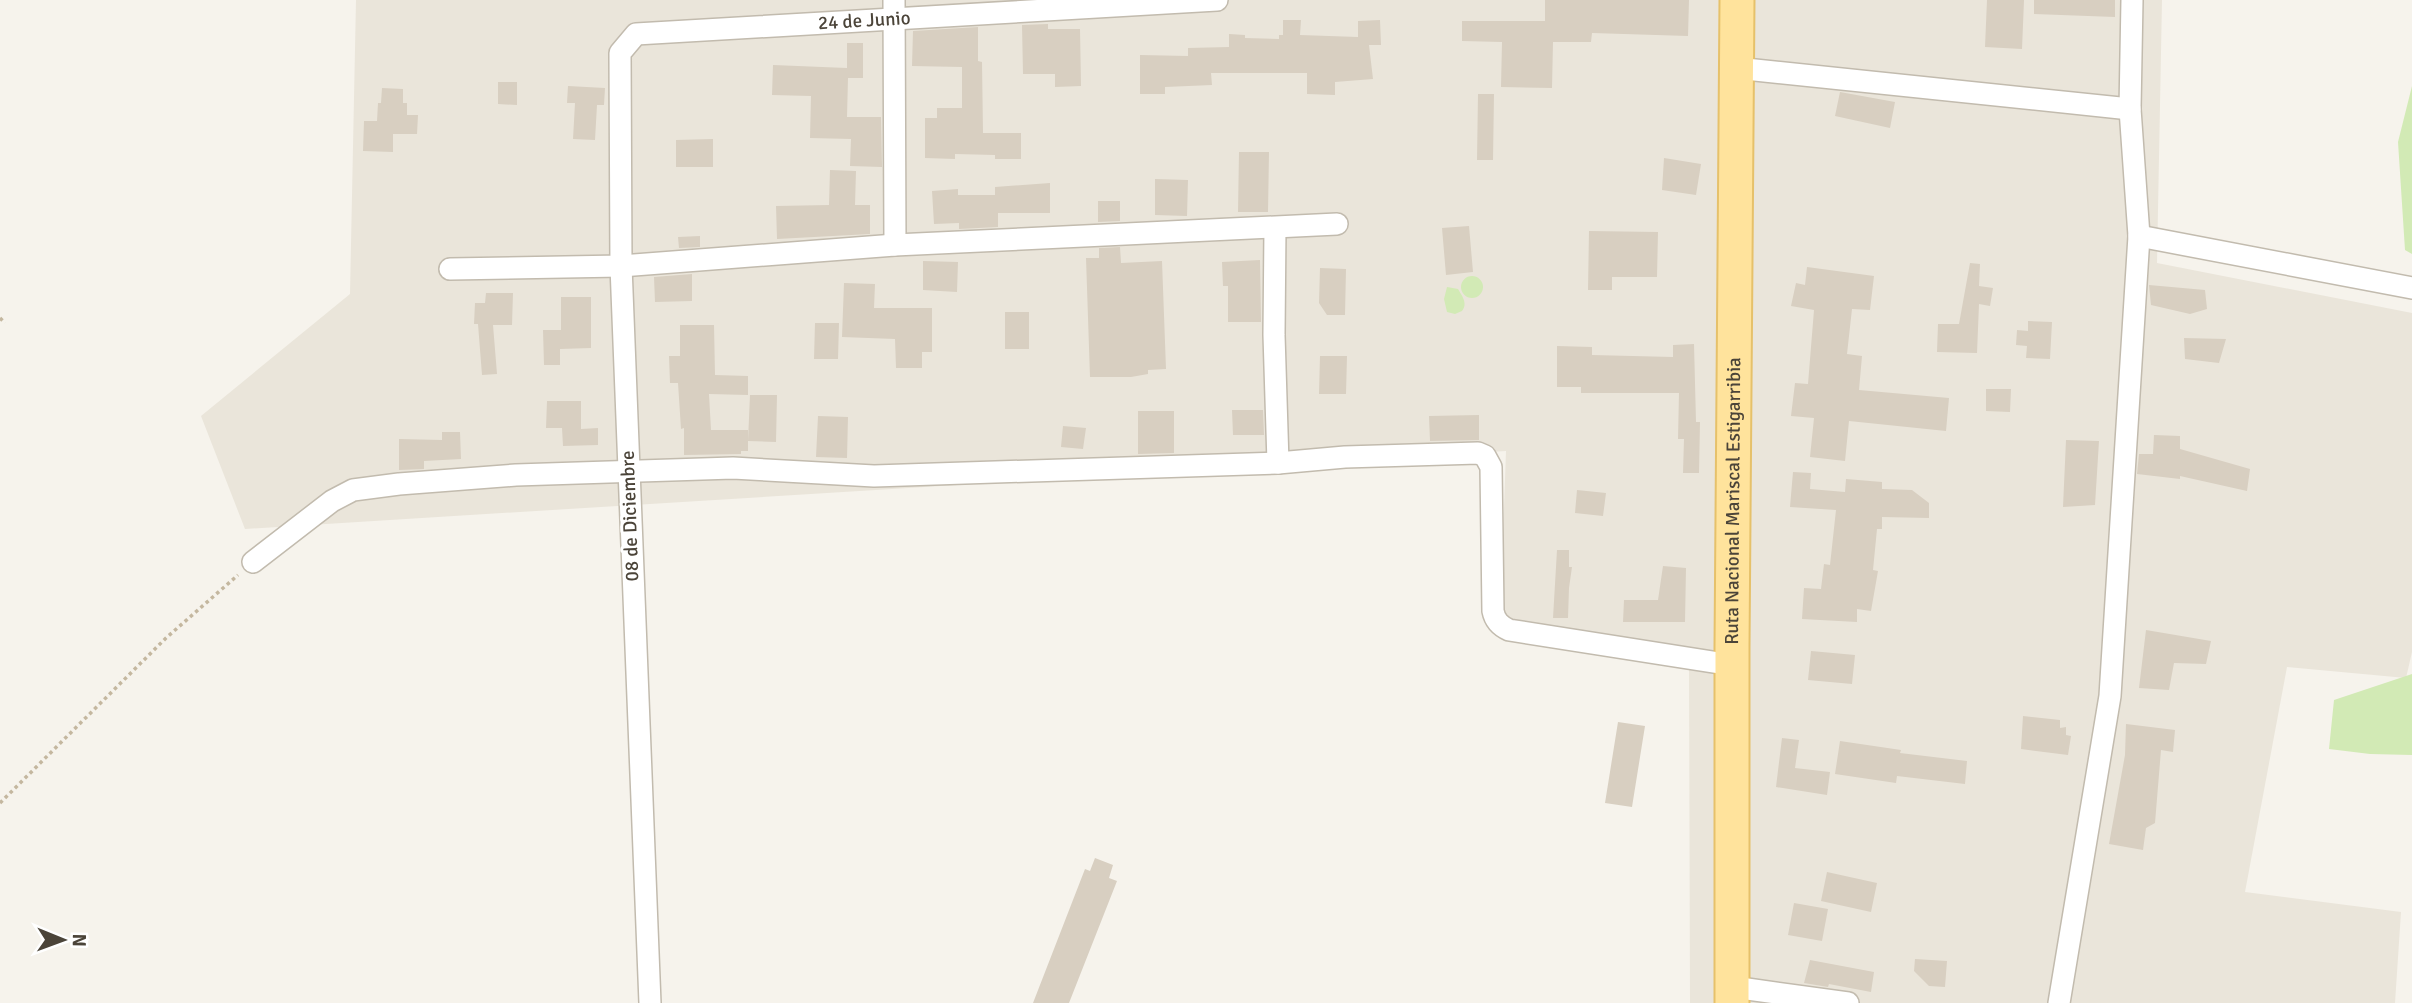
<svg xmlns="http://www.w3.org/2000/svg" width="2412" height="1003" font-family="Signika,sans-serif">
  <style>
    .residential { fill: #eae5da }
    .green { fill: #d2eab5 }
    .building { fill: #d8cfc1 }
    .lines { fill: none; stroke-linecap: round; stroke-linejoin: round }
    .street-casing { stroke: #c2bbae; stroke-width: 24 }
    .primary-casing { stroke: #e6c16a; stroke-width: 37 }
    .path { stroke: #c4b79f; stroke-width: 3.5; stroke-dasharray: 3.5 3.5; stroke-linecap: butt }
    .street { stroke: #fff; stroke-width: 21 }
    .primary { stroke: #ffe39c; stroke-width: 33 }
    .labels { text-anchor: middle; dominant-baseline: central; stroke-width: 6; stroke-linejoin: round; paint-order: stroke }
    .street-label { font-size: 19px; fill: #4b4439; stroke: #fff }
  </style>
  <rect width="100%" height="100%" fill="#f6f3ec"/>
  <path class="residential" d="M356 0H2162L2157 263 2412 313V652L2406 678 2287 667 2245 892 2401 912 2395 1003H1690L1689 663 1500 623 1506 451 245 529 201 416 350 294Z"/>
  <path class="green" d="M2412 86V254L2405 250 2398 142Z
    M1461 287a11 11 0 1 1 22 0a11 11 0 1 1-22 0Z
    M1447 287 1458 289C1462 296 1468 303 1462 311L1455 314 1447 312 1444 299Z
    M2412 674V755L2370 754 2329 749 2334 700Z"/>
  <path class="building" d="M1545 0H1689L1688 36 1592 33 1591 42H1553L1552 88 1501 87 1502 42 1462 41V21H1545Z
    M1987 0H2024L2022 49 1985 47Z
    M2034 0H2115V17L2034 14Z
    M1283 20H1301L1300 35 1358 37V21L1380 20 1381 45H1369L1373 79 1335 82V95L1307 94V73H1211L1212 85 1165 87V94H1140V55L1188 56V48L1229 47V34L1245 35V38L1279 39V35H1283Z
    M1048 24V29H1080L1081 86 1055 87V74H1023L1022 25Z
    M978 27V61L982 62 983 133H1021V159H995V155L955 154V159L925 158V118H937V108H962V67L912 66 913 31Z
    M847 43H863V78H848L847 117H881L882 167 850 166 851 139 810 138 811 96 772 95 773 65 847 68Z
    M498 82H517V105L498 104Z
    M568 86 605 88 604 105H597L595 140 573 139 575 103H567Z
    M382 88 403 89V103H407V115H418L417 134H393V152L363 151 364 121H377L378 103H381Z
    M1840 92 1895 102 1890 128 1835 116Z
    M1478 94H1494L1493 160H1477Z
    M713 139V167H676V140Z
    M1239 152H1269L1268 212H1238Z
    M1664 158 1701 164 1696 195 1662 190Z
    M830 170 856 171 855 205H870V234L777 239 776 206 829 205Z
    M1155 179 1188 180 1187 216 1155 215Z
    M1050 183V213H998V227L959 229V223L934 224 932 191 958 189V195H995V187Z
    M1098 201H1120V221L1098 222Z
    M1469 226 1473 272 1446 275 1442 228Z
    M1589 231 1658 232 1657 277H1612V290H1588Z
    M700 236V247L679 248 678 237Z
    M1120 247 1121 263 1162 261 1166 369 1148 370V374L1131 377H1090L1086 258H1099V248Z
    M1260 260 1261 322H1228V286H1223L1222 262Z
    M923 261 958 262 957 292 923 290Z
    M1970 263 1980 264 1979 286 1993 288 1990 306 1979 304 1977 353 1937 352 1938 324H1959Z
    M1807 267 1874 276 1870 310 1852 309 1847 354 1862 356 1859 390 1949 398 1946 431 1849 421 1845 461 1810 457 1814 418 1791 416 1795 383 1808 384 1814 310 1791 306 1796 283 1805 285Z
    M1320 268 1346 269 1345 315H1327L1319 303Z
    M692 274V301L655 302 654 277Z
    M844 283 875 284 874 308H932V352H922V368H896L895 339 842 337Z
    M2149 285 2205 290 2207 309 2190 314 2151 305Z
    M486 293H513L512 325H493L497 374 482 375 478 324H474L475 303H485Z
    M561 297H591V348L560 349V365H544L543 330H561Z
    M1005 312H1029V349H1005Z
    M2028 321 2052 322 2050 359 2026 358 2027 346 2016 345 2017 330 2028 331Z
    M815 323H839L838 359H814Z
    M680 325H714L715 375 748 376V395L709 394 711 430H748V451H741V454L684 455V428L681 429 678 383H670L669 356H680Z
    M2184 338 2226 339 2219 363 2185 359Z
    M1694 344 1696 422H1700L1699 473H1683L1684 439H1678L1679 393H1581V387H1557V346L1592 347V355L1673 357V345Z
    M1320 356H1347L1346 394H1319Z
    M1986 389H2011L2010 412 1986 411Z
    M750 395H777L776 442 748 441Z
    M547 401H581V429L598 428V445L563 446 562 428H546Z
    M1263 410 1264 435H1233L1232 410Z
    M1138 411H1174V453L1138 454Z
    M1479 415V440L1430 441 1429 416Z
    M818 416 848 417 847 458 816 457Z
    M1063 426 1086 428 1083 449 1061 447Z
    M442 432H460L461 459 424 461V469L399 470V439L442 440Z
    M2154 435 2180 436V449L2250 469 2247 491 2180 476V479L2137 474 2139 454H2153Z
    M2066 440 2099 441 2095 505 2063 507Z
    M1793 472 1811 473 1810 489 1845 492 1846 479 1882 482V489L1912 490 1929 503V518L1882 517V529H1877L1873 570 1878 571 1871 611 1857 609V622L1802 619 1804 588 1821 589 1824 564 1830 565 1836 510 1790 507Z
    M1577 490 1606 493 1603 516 1575 513Z
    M1557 550H1569V567H1572L1569 588 1568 618H1553Z
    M1663 566 1686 568 1685 622H1623L1624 600H1658Z
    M2146 630 2211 641 2206 664 2174 663 2169 690 2139 688Z
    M1811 651 1855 655 1852 684 1808 680Z
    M2023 716 2060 720V728L2066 727V735L2071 736 2068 755 2021 749Z
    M1618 722 1645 726 1632 807 1605 803Z
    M2126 724 2175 730 2173 752 2161 750 2155 823 2146 828 2143 850 2109 844 2125 755Z
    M1782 738 1799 740 1795 768 1830 772 1827 795 1776 787Z
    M1840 741 1901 750 1900 753 1967 761 1965 784 1897 776 1896 783 1835 774Z
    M1095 858 1113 865 1109 878 1117 881 1069 1003H1033L1085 869 1090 871Z
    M1827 872 1877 883 1871 912 1821 901Z
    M1794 903 1828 909 1822 941 1788 935Z
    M1915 959 1947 961 1945 987 1929 986 1914 971Z
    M1810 960 1874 972 1871 992 1829 984 1828 987 1804 983Z"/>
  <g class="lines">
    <defs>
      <g id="street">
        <path d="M894 0 895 245"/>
        <path d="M1736 68 2130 109"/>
        <path d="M1275 228 1274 335 1278 463"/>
        <path d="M2139 236 2412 288"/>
        <path d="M450 269 621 266 895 245 1337 224"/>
        <path d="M253 562 332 501 353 490 399 484 516 475 733 468 874 476 1278 463 1345 457 1478 453 1485 456 1491 467 1493 611C1495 621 1500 626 1509 630L1732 665"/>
        <path d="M1733 987 1848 1003"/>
        <path id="s1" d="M650 1003 621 266 620 53 636 34 1217 0"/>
        <path d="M2059 1003 2110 696 2139 236 2130 109 2132 0"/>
      </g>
      <g id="primary">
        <path id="s2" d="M1732 1003V647L1737 0"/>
      </g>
    </defs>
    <use href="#street" class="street-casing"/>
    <use href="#primary" class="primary-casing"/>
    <path class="path" d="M0 318 5 323
      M0 803 166 638 238 575"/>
    <use href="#street" class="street"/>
    <use href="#primary" class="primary"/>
  </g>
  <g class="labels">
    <g class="street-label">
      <text stroke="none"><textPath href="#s1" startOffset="1204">24 de Junio</textPath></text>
      <text stroke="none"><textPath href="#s2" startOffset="502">Ruta Nacional Mariscal Estigarribia</textPath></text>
      <text transform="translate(630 516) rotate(-92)">08 de Diciembre</text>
    </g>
  </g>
  <g transform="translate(63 940) rotate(91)" stroke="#ffffff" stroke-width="5" paint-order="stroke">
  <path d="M0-5L12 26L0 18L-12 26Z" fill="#4b4439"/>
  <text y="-10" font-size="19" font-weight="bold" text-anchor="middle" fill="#4b4439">N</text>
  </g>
</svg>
